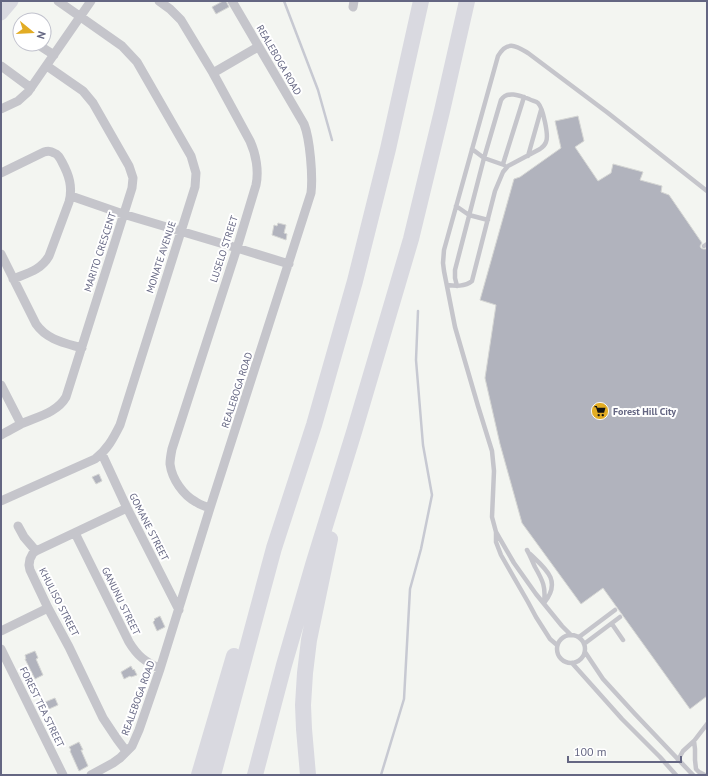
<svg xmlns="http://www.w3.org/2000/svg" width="708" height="776" font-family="'PT Sans',sans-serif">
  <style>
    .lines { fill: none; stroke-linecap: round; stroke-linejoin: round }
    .stream { stroke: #c7c9d2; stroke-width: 2.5 }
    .building { fill: #b1b3bd; stroke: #d5d6d4 }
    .lane { stroke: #c5c5cb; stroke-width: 4.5 }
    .street { stroke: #c5c5cb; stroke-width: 9 }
    .secondary { stroke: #d9d9e0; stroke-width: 13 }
    .highway { stroke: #d9d9e0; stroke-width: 16 }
    .labels { text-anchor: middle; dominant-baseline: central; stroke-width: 4; stroke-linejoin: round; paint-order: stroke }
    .street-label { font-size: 10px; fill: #646682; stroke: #fff }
    .poi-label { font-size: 10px; font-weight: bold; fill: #646682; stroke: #fff; text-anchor: start }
  </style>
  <rect width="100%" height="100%" fill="#f3f5f1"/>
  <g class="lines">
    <path class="stream" d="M284 1 318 90 332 140
      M381 775 404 699 410 589 421 549 432 495 423 445 416 360 418 311"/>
  </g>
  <path class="building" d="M223 1H226L229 7 216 14 212 7Z
    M578 116 584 141 575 147 598 181 611 173 613 164 643 172 640 180 662 186 661 192 669 195 702 243 700 246 701 248 703 249H706L707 250V696L690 709 603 588 581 604 522 523 500 444 485 378 496 305 480 300 514 179 520 177 561 148 555 121Z
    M278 223 286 225 284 233 287 234 286 240 272 235 274 225 277 226Z
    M99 474 102 481 96 484 92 477Z
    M160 616 165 627 157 631 153 622 155 620 154 619Z
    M35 651 38 658 36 659 43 675 35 679 25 659H26L25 655Z
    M131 666 133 670 134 669 137 675 131 677 130 676 124 679 121 672Z
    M55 698 58 705 49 709 45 702Z
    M79 742 83 750H81L88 766 79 771 70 751 71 750 69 747Z"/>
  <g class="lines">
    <path class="lane" d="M472 149 484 158 504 165
      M528 156 541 110
      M503 164 524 97
      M456 206 469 215 488 220
      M704 246 707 244
      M447 285C455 286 465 287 472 281L495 191 503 172 508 166 540 149C543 147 545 145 546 142 549 136 543 108 538 103 536 101 532 101 529 99 521 96 507 90 501 100L484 158 455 270V278L457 286
      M496 532V542L501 555 528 602 536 617 550 639 557 645
      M527 550C530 555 532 561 535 567 543 581 546 587 544 603 562 581 546 569 530 554
      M612 624 623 640
      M557 649a14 14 0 1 1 28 0a14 14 0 1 1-28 0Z
      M571 635 562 626 536 594 514 563 496 532 492 517 494 471 492 451 478 406 455 327 444 271 443 263 444 250 498 56C507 40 516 46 528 53L608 113 707 191
      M579 637 615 610
      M584 644 620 617
      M585 652 603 679 635 714 693 775
      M572 663 622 719 660 757 676 775
      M694 741 695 749V760L696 769 699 772 705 775
      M678 760 683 751 694 741 707 724"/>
    <path class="street" d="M159 1 170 9 181 20 213 73 250 141C256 154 259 171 256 185L237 248 172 449C171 454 170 459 170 464 172 479 183 495 196 502 200 505 205 506 210 508
      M353 7 354 1
      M37 44 54 55
      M1 66 31 88
      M213 73 258 47
      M1 109 18 101 28 92 91 1
      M1 173 44 152C47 151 51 151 54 153 58 154 60 158 62 162 69 175 73 187 69 202L49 256C41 270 28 273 13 279
      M71 196 123 214 237 248 289 264
      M1 254 36 324C47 340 65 343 82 348
      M1 385 21 424
      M1 435C8 431 14 428 21 424 36 417 57 413 66 397L132 188 133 178 129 166 93 103 83 91 47 66
      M102 454 127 508 179 610
      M1 501 95 459C107 450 113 439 120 425L195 187 196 173 191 156 137 62 122 46 58 1
      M18 526 24 537 36 551
      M75 533 129 642C138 657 145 661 160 669
      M1 631 48 608
      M1 649 63 775
      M126 751 117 739 103 718 69 647 48 608 30 570 29 565 30 559 33 553 36 551 127 508
      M91 775 113 763 120 758 132 746 139 730 160 669 210 508 311 193C313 176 310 139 304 124L232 1"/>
    <path class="secondary" d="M1 14 12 1"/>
    <path class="highway" d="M199 775 234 656
      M213 775 274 548 314 425 355 281 388 149 421 1
      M255 775 284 665 313 565 354 432 411 239 442 111 467 1
      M308 775 304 729 303 705 305 673 309 640 330 539"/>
  </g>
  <defs>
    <symbol id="supermarket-disc" viewBox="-11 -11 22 22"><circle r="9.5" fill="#e2ac24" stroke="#fff"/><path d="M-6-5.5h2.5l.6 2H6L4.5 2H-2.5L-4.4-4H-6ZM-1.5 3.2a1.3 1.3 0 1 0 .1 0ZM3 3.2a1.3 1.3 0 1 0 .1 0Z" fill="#111"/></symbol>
  </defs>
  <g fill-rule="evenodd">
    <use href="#supermarket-disc" x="590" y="401" width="20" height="20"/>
  </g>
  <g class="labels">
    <g class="street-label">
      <text transform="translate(279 60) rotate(60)">REALEBOGA ROAD</text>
      <text transform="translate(224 249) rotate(-72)">LUSELO STREET</text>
      <text transform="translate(100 252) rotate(-72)">MARITO CRESCENT</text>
      <text transform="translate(161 257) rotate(-72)">MONATE AVENUE</text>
      <text transform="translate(237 390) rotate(-72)">REALEBOGA ROAD</text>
      <text transform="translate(149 527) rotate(63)">GOMANE STREET</text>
      <text transform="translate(121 601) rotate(64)">GANUNU STREET</text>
      <text transform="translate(59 602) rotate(63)">KHULISO STREET</text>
      <text transform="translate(138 698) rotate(-70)">REALEBOGA ROAD</text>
      <text transform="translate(42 707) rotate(64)">FOREST TEA STREET</text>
    </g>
    <g class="poi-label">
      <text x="613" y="411">Forest Hill City</text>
    </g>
  </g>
  <rect width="708" height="776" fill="none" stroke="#646682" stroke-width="4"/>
  <g transform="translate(32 32) rotate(108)"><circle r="19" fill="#ffffff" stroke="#c1c2cd"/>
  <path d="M0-3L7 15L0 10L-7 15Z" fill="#e2ac24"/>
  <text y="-6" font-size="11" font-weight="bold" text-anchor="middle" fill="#646682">N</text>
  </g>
  <path d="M568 756v6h113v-6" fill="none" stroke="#646682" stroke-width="2"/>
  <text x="574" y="756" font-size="12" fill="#646682" stroke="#ffffff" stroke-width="3" paint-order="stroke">100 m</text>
</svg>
